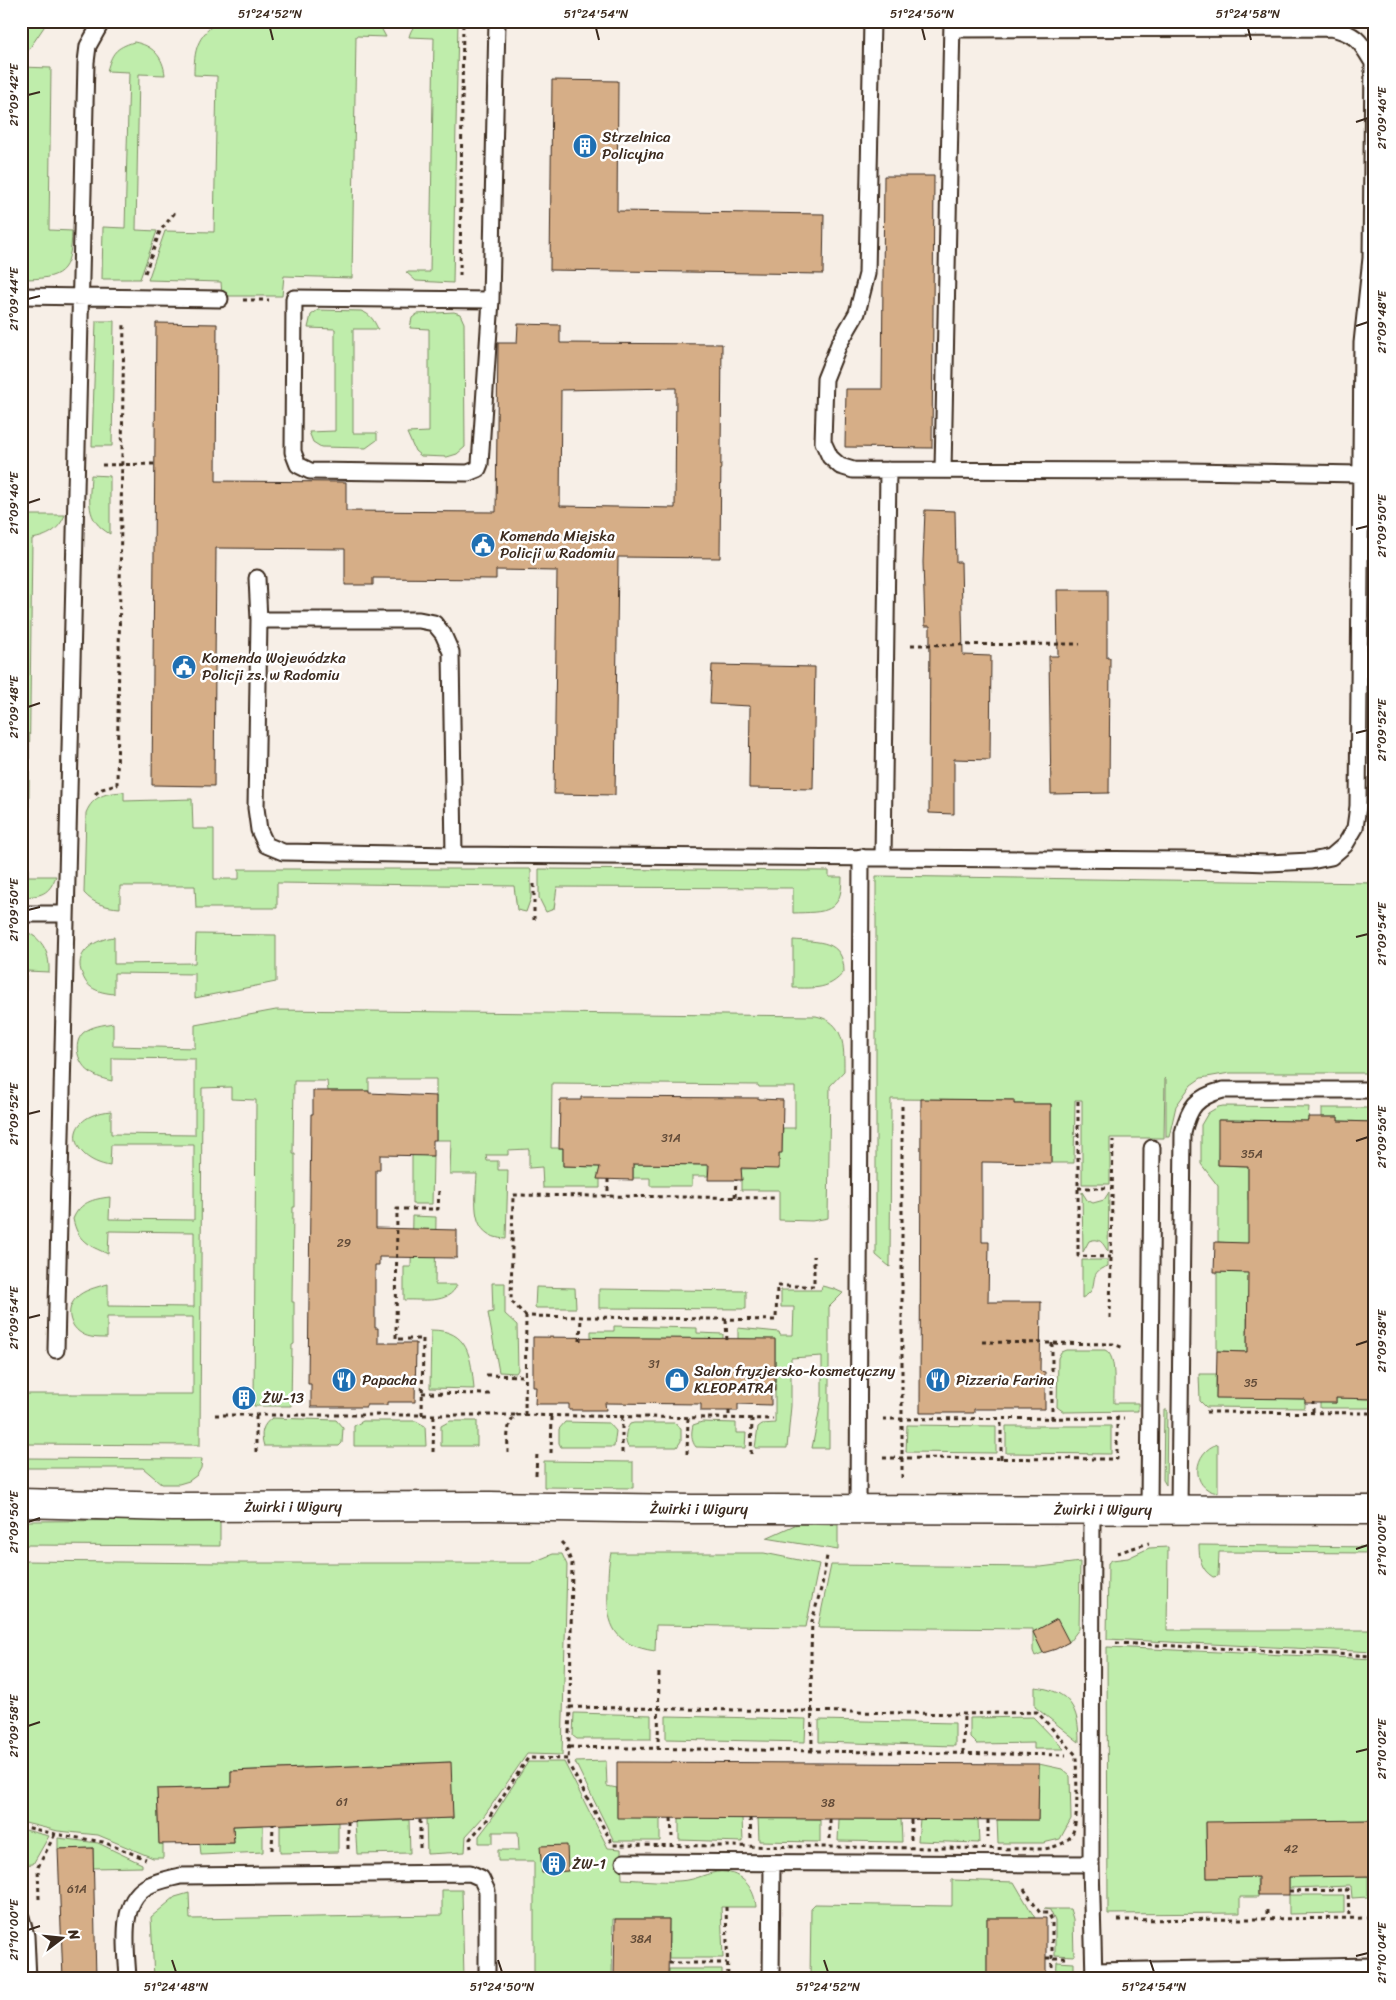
<svg xmlns="http://www.w3.org/2000/svg" width="1396" height="2000" font-family="Sriracha,sans-serif">
  <style>
    .green { fill: #bfedab; stroke: #7d8c64 }
    .building { fill: #d6ae87; stroke: #3b2a1e; fill-rule: evenodd }
    .lines { fill: none; stroke-linecap: round; stroke-linejoin: round }
    .service-casing { stroke: #3b2a1e; stroke-width: 19 }
    .minor-casing { stroke: #3b2a1e; stroke-width: 31 }
    .path { stroke: #3b2a1e; stroke-width: 3; stroke-dasharray: 4 4; stroke-linecap: butt }
    .service { stroke: #fff; stroke-width: 15 }
    .minor { stroke: #fff; stroke-width: 28 }
    .ticks { fill: none; stroke: #3b2a1e; stroke-width: 2 }
    .labels { text-anchor: middle; dominant-baseline: central; stroke-width: 5; stroke-linejoin: round; paint-order: stroke }
    .number-label { font-size: 12px; fill: #624b38 }
    .poi-label { font-size: 15px; fill: #3b2a1e; stroke: #fff; text-anchor: start }
    .street-label { font-size: 15px; fill: #3b2a1e; stroke: #fff }
    .neatline { fill: none; stroke: #3b2a1e; stroke-width: 2 }
    .ticks-label { font-size: 12px; text-anchor: middle; fill: #3b2a1e }
  </style>
  <rect width="100%" height="100%" fill="#f7efe7"/>
  <filter id="ink" filterUnits="userSpaceOnUse"><feTurbulence type="fractalNoise" baseFrequency=".02" numOctaves="2"/><feDisplacementMap in="SourceGraphic" scale="10" xChannelSelector="R" yChannelSelector="G"/><feConvolveMatrix kernelMatrix="1 2 1 2 8 2 1 2 1" color-interpolation-filters="sRGB"/></filter>
  <g filter="url(#ink)">
    <path class="green" d="M21 21H48L21 61Z
      M218 21H372L380 26 386 37 356 36 352 278 284 276 282 296H222L221 282 148 280 165 231 214 232 217 76 194 75C194 49 197 37 218 21Z
      M422 21H458L453 283 416 281 406 272H430L434 38 409 37C411 29 414 25 422 21Z
      M134 42C152 45 163 56 165 75L139 74 136 230 157 231 140 279H102L103 227 125 228 129 72 107 71C112 53 115 48 134 42Z
      M21 67 51 68 49 230 72 231C71 273 62 279 21 279Z
      M318 310 361 311C370 314 374 320 378 329H353V433H377V440L366 448 321 447 313 442 309 432 335 431V329L308 328 311 315Z
      M454 312 460 314 464 323 465 447 457 454 447 457 421 456 415 451 407 433 429 432V329L410 328 412 318 417 314Z
      M96 321H114L112 446H92Z
      M91 475 110 476V534C84 519 90 501 91 475Z
      M21 515H65C58 531 48 536 32 539L28 876H56C49 895 41 896 21 897Z
      M124 792V801L192 799 193 829H214V879H239V869H531V898L526 912 517 910 514 886 277 883V908H196L195 886H120V908C105 907 94 904 84 893L86 813C93 795 107 793 124 792Z
      M539 869 829 871V877H842C842 914 825 912 793 913V888L557 887 554 909 546 912 539 898Z
      M876 876 1375 883V1073H1230L1201 1078 1191 1085 1176 1106 1169 1137H1166V1079L1165 1078 1164 1138H1110V1184H1082V1100H1075L1074 1163H1051V1104H1014L1013 1100 891 1099 890 1267 876 1255Z
      M21 930C41 936 50 951 49 972L26 971 22 1394H193V1317H107V1338C102 1338 96 1338 91 1337 73 1334 62 1313 76 1298 83 1290 97 1287 108 1284V1306L194 1307V1232L109 1231 108 1254C88 1245 78 1242 73 1219 80 1202 93 1199 110 1197L109 1219 194 1220V1145H111L110 1166C68 1159 60 1116 111 1111V1134L195 1135V1059L112 1058V1081C104 1079 96 1077 90 1072 78 1064 72 1044 83 1033 91 1026 103 1025 113 1023V1046L195 1048V1025L276 1010 816 1016C845 1022 844 1047 844 1071L830 1086 828 1218 812 1221 779 1220V1190H741V1169L779 1168V1153L782 1152 783 1128H795V1087H759L758 1085 552 1083 551 1148H563V1166L600 1167V1188H543L542 1167 529 1168V1149L508 1150V1155H486L487 1161H498V1170H508L506 1239C468 1237 476 1201 477 1174H450L451 1140H436V1079H369V1091H328L327 1081H294L293 1154H295V1207H293L292 1302H294V1344L292 1345 291 1406H254L256 1100 231 1099V1087L202 1088 200 1445 21 1444Z
      M196 934 276 935V982L195 998V974L114 973V994C106 993 98 992 91 987 86 984 83 977 81 971 75 951 97 939 114 937V964L195 963Z
      M793 940C818 942 844 939 844 972 829 990 815 988 793 988Z
      M1223 1106 1309 1107 1308 1121 1219 1120 1218 1165 1248 1166V1200L1375 1320 1247 1318V1352L1217 1351V1272L1233 1243 1218 1242V1186L1201 1164V1125L1208 1113 1218 1107Z
      M1322 1108H1375V1122L1338 1121V1117H1322Z
      M412 1155 433 1156 432 1204H412Z
      M633 1164 708 1165V1176H692V1186H650V1178H633Z
      M1082 1192 1087 1200 1093 1203 1104 1200 1109 1192 1108 1252C1103 1243 1100 1237 1089 1241L1083 1252Z
      M412 1216 436 1217 435 1285H457C449 1305 422 1299 404 1300V1267H411Z
      M1082 1260H1108V1266C1084 1273 1103 1288 1082 1298Z
      M492 1283H505V1314L517 1325 518 1370 516 1373 499 1372 488 1313 493 1312Z
      M822 1286 834 1289 843 1293 829 1307V1448H812L822 1397V1356L791 1358V1406L787 1448H755L758 1427 762 1424 775 1423V1340L738 1339V1328L779 1332 780 1335H793L794 1307H781V1290H821Z
      M536 1287 575 1288 576 1308H535Z
      M599 1289 746 1291V1309L599 1308Z
      M614 1326 697 1328V1333L723 1334V1342L591 1338V1331H614Z
      M431 1330C469 1330 471 1357 474 1389L430 1388Z
      M1066 1350H1105C1118 1355 1113 1391 1114 1403H1138V1411L1064 1412 1057 1407 1058 1358 1061 1352Z
      M1199 1374H1216V1397L1305 1399V1408L1206 1407 1200 1401Z
      M1336 1398 1375 1399V1408H1320V1402L1336 1403Z
      M1164 1410H1167L1166 1485 1163 1480Z
      M272 1418 336 1420 343 1428 342 1443 339 1446H264C260 1434 262 1425 272 1418Z
      M363 1421H416L425 1426 426 1446H354V1426Z
      M450 1421H477V1446H441V1426Z
      M565 1422 609 1423 616 1431 614 1447H561L559 1443V1429Z
      M702 1422 736 1423V1433H746L745 1448 696 1447C691 1441 691 1433 693 1425Z
      M634 1423H674L681 1428V1441L677 1447H628C624 1439 625 1431 630 1424Z
      M907 1425 996 1426V1453L906 1452Z
      M1006 1426H1111V1454L1006 1453Z
      M1218 1444V1493C1189 1489 1193 1451 1218 1444Z
      M21 1458 202 1459 201 1468 197 1475 189 1481 179 1484H162L143 1468H21Z
      M544 1461 633 1462V1488L544 1487Z
      M220 1520V1546L21 1545V1521Z
      M797 1524 838 1525V1550L766 1538Z
      M1199 1545 1375 1547V1553L1219 1552 1218 1576 1213 1577C1201 1570 1199 1558 1199 1545Z
      M1168 1547 1167 1630H1375V1652L1107 1639 1108 1563 1112 1560 1128 1558 1149 1548Z
      M611 1553H764L819 1564 806 1627 656 1625 655 1651C615 1645 606 1627 608 1588 608 1577 608 1565 611 1553Z
      M553 1554H562L567 1565 562 1755 527 1754 484 1816 466 1836 465 1852 427 1854 426 1819 453 1818 450 1762 231 1771V1787L157 1789 159 1843 163 1844V1858H153L98 1835 58 1831 21 1822V1561L224 1563H531Z
      M1080 1562 1079 1629 1069 1642 1035 1656 1033 1651V1629L818 1627 831 1565 1041 1567Z
      M1107 1647 1375 1659V1820L1206 1823 1207 1878 1257 1877 1258 1897H1240V1913L1108 1914Z
      M1035 1687C1070 1691 1079 1708 1079 1742L1035 1707Z
      M574 1713 651 1715V1739H577L573 1736Z
      M666 1716 806 1719 805 1742 666 1739Z
      M1033 1717 1064 1749H1034V1743L977 1744 970 1737V1718Z
      M819 1720 955 1723V1746L819 1742Z
      M606 1761 607 1786 617 1788V1817L660 1818V1841H614L575 1762Z
      M528 1762H564L608 1848 621 1849 622 1879C644 1880 667 1883 688 1880 700 1878 713 1870 726 1872 744 1875 755 1890 756 1907H721L723 1958H669V1919H613L612 1979H534V1861H498V1850H519L518 1832H493V1843H479V1836L489 1823Z
      M1039 1764 1062 1769 1070 1776 1071 1819 1060 1839 1043 1843H998L997 1820H1038Z
      M679 1818H742L743 1842 679 1840Z
      M758 1818 820 1819V1842L759 1841Z
      M839 1819H901L902 1842 838 1841Z
      M920 1819 978 1820 979 1843 918 1841Z
      M409 1820 410 1853 357 1854 355 1822Z
      M338 1822V1852L280 1853V1825Z
      M263 1825V1852L201 1855 200 1844 234 1843 233 1826Z
      M21 1829 49 1836 33 1864 21 1865Z
      M58 1838 98 1843 142 1864V1867L93 1868V1848L58 1849Z
      M1368 1876V1897L1352 1898 1351 1886 1289 1888V1877Z
      M952 1880 1014 1882 1035 1918H987V1979H810L811 1908 815 1904 952 1906Z
      M442 1890H462L464 1979H154L151 1917 175 1897 189 1893 190 1919 442 1915Z
      M1289 1895H1344V1913L1289 1914Z
      M1044 1909H1070L1073 1919 1074 1956 1055 1955V1921L1050 1910Z
      M1057 1962 1074 1963V1979H1056Z
      M669 1969H722V1979H669Z"/>
    <path class="building" d="M552 80 618 81 617 211 824 214 823 274 550 270Z
      M884 176H934L932 448 845 447 846 389H882Z
      M156 323 217 324 216 481 346 482V511L496 512 498 343H517L518 324 560 325V343L722 344 720 558 618 557 615 795 554 794 557 571 496 570V579L373 578V585H345V549L216 548 214 786 152 785ZM676 388 675 508 560 506 561 390Z
      M925 510 955 511 956 562H961L963 655 991 656 990 760 954 759V814L929 813 930 626H925L923 562Z
      M1057 590H1107V658H1110L1109 793 1051 794 1049 656H1058Z
      M712 665 815 667 813 789 749 788 750 706 710 704Z
      M313 1091H369V1093L436 1096V1140H433V1156L380 1155V1170H376V1228L457 1230V1258L379 1257V1265H375V1328H378V1343H416L415 1402H387V1405H366V1407H311V1384H308L311 1114H313Z
      M581 1097 759 1098V1099L783 1100 782 1153H779V1169L741 1168 742 1180H708L709 1165 633 1164V1180L597 1179 600 1167 563 1166V1148H559L560 1100H581Z
      M921 1099 1014 1100V1104H1051V1163L982 1162V1242H989L988 1302H1041L1040 1371 1045 1372V1409H974V1413H920Z
      M1308 1117H1338V1121L1375 1122V1399L1336 1398V1403H1305V1399L1216 1398 1217 1351 1247 1352 1248 1273 1214 1272 1215 1242 1248 1243V1166L1218 1165V1120L1308 1121Z
      M533 1337 775 1339V1390H771V1405L738 1404V1411H701V1404L605 1403 606 1410H569V1404H535L536 1387H533Z
      M1057 1619 1069 1642 1056 1649 1043 1653 1033 1632Z
      M451 1762 453 1818 233 1826 234 1843 159 1844 157 1789 231 1787V1771Z
      M617 1762 1039 1764 1038 1820 617 1818Z
      M1375 1820V1876L1289 1877V1895H1258V1877L1207 1878 1206 1822Z
      M567 1845 568 1871 542 1873 540 1846Z
      M93 1848 96 1979H63L58 1849Z
      M987 1918H1046V1979H987Z
      M615 1919H669L668 1979H614Z"/>
    <g class="lines">
      <defs>
        <path id="service" d="M872 21 867 274 857 313 839 344 825 379 823 442 830 457 840 466 853 470 1186 471 1360 474
          M21 296 220 299
          M491 300 294 298 293 452 298 465 310 471 468 473 478 469 480 464 491 300 497 21
          M943 470 952 21
          M257 578 259 620 256 808 259 830 266 845 283 852 454 855 1183 860 1268 863 1311 861 1331 857 1345 845 1355 828 1358 806 1362 343 1371 258 1373 63C1360 41 1357 34 1331 28L952 29
          M259 620H419L434 623 443 634 451 652 454 855
          M883 858 888 470
          M21 914H66
          M56 1350C65 920 79 491 86 62L88 46 102 21
          M858 1509 861 857
          M1149 1509 1152 1148
          M1179 1509 1183 1133C1189 1107 1196 1097 1223 1090H1375
          M1092 1510 1091 1864 1094 1979
          M624 1862 1091 1864
          M21 1917 26 1936 28 1979
          M1093 1971 1375 1966
          M128 1979C127 1951 118 1904 146 1887 156 1881 168 1879 180 1876L470 1873 481 1878 487 1891V1979
          M771 1979 772 1864"/>
        <g id="minor">
          <path id="s1" d="M21 1503 173 1507 490 1506 692 1509 1375 1510"/>
        </g>
      </defs>
      <use href="#service" class="service-casing"/>
      <use href="#minor" class="minor-casing"/>
      <path class="path" d="M145 273 160 231 177 210
        M460 276 463 21
        M243 300H269
        M102 465 155 464
        M911 645 1080 644
        M95 794 102 789 117 785 124 322
        M534 920V880
        M1078 1101V1256L1111 1257
        M608 1179V1196
        M1078 1188H1112
        M735 1197 736 1180
        M526 1316 511 1301 513 1195 776 1198
        M1110 1318 1113 1140
        M726 1320 727 1342
        M580 1341 581 1317
        M982 1342 1113 1344 1124 1348
        M1052 1343V1419
        M486 1375 525 1376
        M422 1393 490 1394
        M729 1411V1418
        M1206 1412 1375 1413
        M1313 1412V1402
        M215 1415H517
        M422 1415 423 1339H396L397 1209H438L439 1191
        M525 1415 526 1316 776 1320 777 1286H814V1256
        M883 1419 1124 1418
        M256 1452V1415
        M433 1452 434 1415
        M508 1453C508 1440 505 1423 517 1415L773 1419
        M551 1453 552 1416
        M622 1453V1417
        M687 1454 688 1418
        M751 1454 752 1419
        M883 1458 1117 1459V1419
        M1001 1459V1419
        M536 1475 537 1453
        M902 1478V1102
        M561 1542 565 1546 572 1564 570 1707
        M1117 1553 1149 1543
        M1116 1643 1375 1656
        M570 1707 964 1714 1037 1712 1076 1755C1076 1773 1080 1823 1071 1836 1064 1845 1054 1847 1044 1849L613 1845 568 1763Z
        M569 1747 1066 1755
        M658 1749 659 1669
        M812 1751 811 1653 812 1621 822 1585 827 1556
        M963 1753 964 1714
        M671 1818 672 1837
        M750 1818 751 1838
        M988 1820V1838
        M21 1826 55 1834 103 1842 146 1859
        M830 1839V1819
        M911 1840V1819
        M420 1848V1819
        M471 1848 470 1839 487 1820 528 1758 569 1759
        M348 1849V1822
        M272 1850 273 1825
        M1024 1889 1040 1913H1048L1052 1920V1979
        M1289 1891 1348 1890 1349 1918
        M39 1899 38 1867 55 1834
        M726 1907 728 1979
        M1267 1910V1918
        M1118 1920 1375 1918
        M1046 1958H1068
        M669 1963H727"/>
      <use href="#service" class="service"/>
      <use href="#minor" class="minor"/>
    </g>
  </g>
  <path class="ticks" d="M270 28 273 40M596 28 599 40M922 28 925 40M1248 28 1251 40M28 95 40 92M1356 122 1368 118M28 299 40 296M1356 326 1368 322M28 503 40 499M1356 529 1368 526M28 707 40 703M1356 733 1368 730M28 910 40 907M1356 937 1368 934M28 1114 40 1111M1356 1141 1368 1137M28 1318 40 1315M1356 1345 1368 1341M28 1522 40 1518M1356 1549 1368 1545M28 1726 40 1722M1356 1752 1368 1749M28 1930 40 1926M1356 1956 1368 1953M172 1960 176 1972M498 1960 502 1972M824 1960 828 1972M1150 1960 1154 1972"/>
  <defs>
    <symbol id="building-disc" viewBox="-11 -11 22 22"><circle r="9.5" fill="#1f6fb2" stroke="#fff"/><path d="M-4-6H4V6H1V3H-1V6H-4ZM-2.5-4.3h1.7v1.8h-1.7ZM.8-4.3h1.7v1.8H.8ZM-2.5-1h1.7V.8h-1.7ZM.8-1h1.7V.8H.8Z" fill="#fff"/></symbol>
    <symbol id="civic-disc" viewBox="-11 -11 22 22"><circle r="9.5" fill="#1f6fb2" stroke="#fff"/><path d="M-.6-6.5H3V-4.5H.6V-3L4-1V1h2V6H-6V1h2V-1L-.6-3ZM-1.2 2.5V6h2.4V2.5Z" fill="#fff"/></symbol>
    <symbol id="restaurant-disc" viewBox="-11 -11 22 22"><circle r="9.5" fill="#1f6fb2" stroke="#fff"/><path d="M-5-6h1v4h1v-4h1v4h1v-4h1v5L-1.5 .5V6h-2V.5L-5-1ZM5-6V6H3V1.5H1.5Q1.5-4 5-6Z" fill="#fff"/></symbol>
    <symbol id="shop-disc" viewBox="-11 -11 22 22"><circle r="9.5" fill="#1f6fb2" stroke="#fff"/><path d="M-5-2.5h2.3a2.7 3.5 0 0 1 5.4 0H5L5.5 6h-11ZM-1.5-2.5h3a1.5 2.3 0 0 0-3 0Z" fill="#fff"/></symbol>
  </defs>
  <g fill-rule="evenodd">
    <use href="#building-disc" x="571" y="132" width="28" height="28"/>
    <use href="#civic-disc" x="469" y="531" width="28" height="28"/>
    <use href="#civic-disc" x="170" y="653" width="28" height="28"/>
    <use href="#restaurant-disc" x="330" y="1366" width="28" height="28"/>
    <use href="#shop-disc" x="663" y="1366" width="28" height="28"/>
    <use href="#restaurant-disc" x="924" y="1366" width="28" height="28"/>
    <use href="#building-disc" x="230" y="1384" width="28" height="28"/>
    <use href="#building-disc" x="540" y="1850" width="28" height="28"/>
  </g>
  <g class="labels">
    <g class="number-label">
      <text x="671" y="1138">31A</text>
      <text x="1252" y="1154">35A</text>
      <text x="344" y="1243">29</text>
      <text x="654" y="1364">31</text>
      <text x="1251" y="1383">35</text>
      <text x="342" y="1802">61</text>
      <text x="828" y="1803">38</text>
      <text x="1291" y="1849">42</text>
      <text x="77" y="1889">61A</text>
      <text x="641" y="1939">38A</text>
    </g>
    <g class="poi-label">
      <text x="602" y="137">Strzelnica<tspan x="602" dy="17">Policyjna</tspan></text>
      <text x="500" y="536">Komenda Miejska<tspan x="500" dy="17">Policji w Radomiu</tspan></text>
      <text x="202" y="658">Komenda Wojewódzka<tspan x="202" dy="17">Policji zs. w Radomiu</tspan></text>
      <text x="694" y="1371">Salon fryzjersko-kosmetyczny<tspan x="694" dy="17">KLEOPATRA</tspan></text>
      <text x="362" y="1380">Papacha</text>
      <text x="956" y="1380">Pizzeria Farina</text>
      <text x="262" y="1398">ŻW-13</text>
      <text x="572" y="1864">ŻW-1</text>
    </g>
    <g class="street-label">
      <text stroke="none"><textPath href="#s1" startOffset="272">Żwirki i Wigury</textPath></text>
      <text stroke="none"><textPath href="#s1" startOffset="678">Żwirki i Wigury</textPath></text>
      <text stroke="none"><textPath href="#s1" startOffset="1082">Żwirki i Wigury</textPath></text>
    </g>
  </g>
  <rect width="1396" height="2000" fill="none" stroke="#fff" stroke-width="55"/>
  <g transform="translate(62 1938) rotate(74)" stroke="#ffffff" stroke-width="4" paint-order="stroke">
  <path d="M0-4L9 19L0 12L-9 19Z" fill="#3b2a1e"/>
  <text y="-8" font-size="14" font-weight="bold" text-anchor="middle" fill="#3b2a1e">N</text>
  </g>
  <rect x="28" y="28" width="1340" height="1944" class="neatline"/>
  <g class="ticks-label">
    <text x="270" y="18">51°24'52"N</text>
    <text x="596" y="18">51°24'54"N</text>
    <text x="922" y="18">51°24'56"N</text>
    <text x="1248" y="18">51°24'58"N</text>
    <text transform="translate(14 95) rotate(-90)" y="4">21°09'42"E</text>
    <text transform="translate(1382 118) rotate(-90)" y="4">21°09'46"E</text>
    <text transform="translate(14 299) rotate(-90)" y="4">21°09'44"E</text>
    <text transform="translate(1382 322) rotate(-90)" y="4">21°09'48"E</text>
    <text transform="translate(14 503) rotate(-90)" y="4">21°09'46"E</text>
    <text transform="translate(1382 526) rotate(-90)" y="4">21°09'50"E</text>
    <text transform="translate(14 707) rotate(-90)" y="4">21°09'48"E</text>
    <text transform="translate(1382 730) rotate(-90)" y="4">21°09'52"E</text>
    <text transform="translate(14 910) rotate(-90)" y="4">21°09'50"E</text>
    <text transform="translate(1382 934) rotate(-90)" y="4">21°09'54"E</text>
    <text transform="translate(14 1114) rotate(-90)" y="4">21°09'52"E</text>
    <text transform="translate(1382 1137) rotate(-90)" y="4">21°09'56"E</text>
    <text transform="translate(14 1318) rotate(-90)" y="4">21°09'54"E</text>
    <text transform="translate(1382 1341) rotate(-90)" y="4">21°09'58"E</text>
    <text transform="translate(14 1522) rotate(-90)" y="4">21°09'56"E</text>
    <text transform="translate(1382 1545) rotate(-90)" y="4">21°10'00"E</text>
    <text transform="translate(14 1726) rotate(-90)" y="4">21°09'58"E</text>
    <text transform="translate(1382 1749) rotate(-90)" y="4">21°10'02"E</text>
    <text transform="translate(14 1930) rotate(-90)" y="4">21°10'00"E</text>
    <text transform="translate(1382 1953) rotate(-90)" y="4">21°10'04"E</text>
    <text x="176" y="1991">51°24'48"N</text>
    <text x="502" y="1991">51°24'50"N</text>
    <text x="828" y="1991">51°24'52"N</text>
    <text x="1154" y="1991">51°24'54"N</text>
  </g>
</svg>
